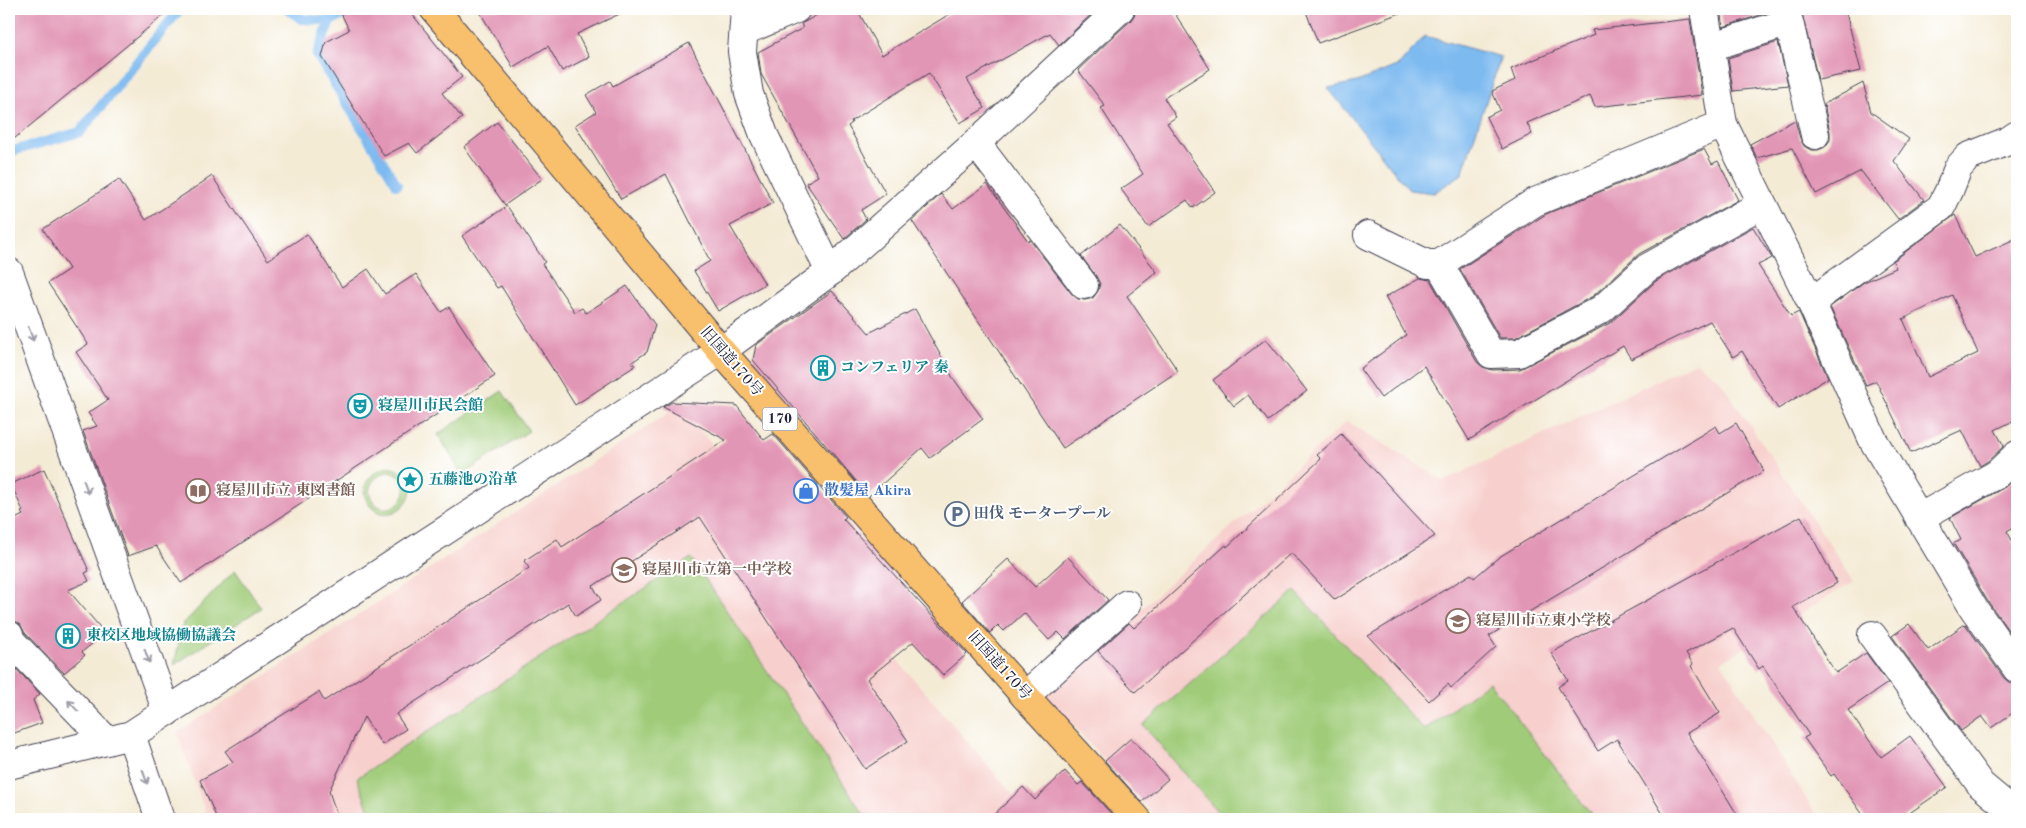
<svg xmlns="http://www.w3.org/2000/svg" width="2026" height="828" font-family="'Old Standard TT','Noto Serif JP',serif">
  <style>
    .built { fill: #f7d0cd }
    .green { fill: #a0cc79; stroke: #61775a; fill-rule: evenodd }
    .water { fill: #7dbaf0; stroke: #506e96 }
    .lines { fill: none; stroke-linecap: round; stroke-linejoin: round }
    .stream { stroke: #7dbaf0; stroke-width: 10 }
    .building { fill: #e296b5; fill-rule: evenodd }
    .minor-casing { stroke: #424052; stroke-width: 30 }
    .highway-casing { stroke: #424052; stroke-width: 30 }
    .minor { stroke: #fff; stroke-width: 28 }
    .highway { stroke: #f8bf6c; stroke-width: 28 }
    .oneway { stroke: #9c9ca7 }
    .labels { text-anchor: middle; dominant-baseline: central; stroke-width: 4; stroke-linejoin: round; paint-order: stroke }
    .shield { fill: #fff; stroke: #646476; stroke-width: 1 }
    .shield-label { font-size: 14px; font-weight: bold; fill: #22223b }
    .street-label { font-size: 15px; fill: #22223b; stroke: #fff }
    .culture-label { font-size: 15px; font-weight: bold; fill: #0d838f; stroke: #fff; text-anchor: start }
    .education-label { font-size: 15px; font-weight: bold; fill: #785e54; stroke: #fff; text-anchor: start }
    .shop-label { font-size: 15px; font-weight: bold; fill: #366cbe; stroke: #fff; text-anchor: start }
    .service-label { font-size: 15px; font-weight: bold; fill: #4e5e75; stroke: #fff; text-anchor: start }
  </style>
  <rect width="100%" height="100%" fill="#fff"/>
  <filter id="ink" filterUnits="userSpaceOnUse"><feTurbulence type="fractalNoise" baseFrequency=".02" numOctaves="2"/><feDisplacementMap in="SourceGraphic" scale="10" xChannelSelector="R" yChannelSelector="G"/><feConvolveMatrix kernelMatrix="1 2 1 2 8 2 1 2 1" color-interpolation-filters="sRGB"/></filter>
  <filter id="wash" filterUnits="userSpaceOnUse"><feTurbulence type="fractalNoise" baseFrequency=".0096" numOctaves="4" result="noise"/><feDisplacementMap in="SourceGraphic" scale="20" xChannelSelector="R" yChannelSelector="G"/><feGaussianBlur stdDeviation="1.12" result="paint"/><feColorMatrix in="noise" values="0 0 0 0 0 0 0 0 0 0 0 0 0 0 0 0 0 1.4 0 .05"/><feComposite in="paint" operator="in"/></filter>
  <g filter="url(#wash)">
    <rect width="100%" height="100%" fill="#f4ebd5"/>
    <path class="built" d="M1696 362 1719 379 1854 581 1721 662 1819 819H1158L1046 696 1347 421 1444 481Z
      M679 406 1034 819H208L177 733Z"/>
    <path class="green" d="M502 391 529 431 462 475 438 434Z
      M389 467C439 480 391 537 368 503 357 486 372 470 389 467ZM388 472C426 480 392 526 373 501 363 487 376 475 388 472Z
      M691 558 867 819H372L357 778Z
      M235 570 261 608 174 665 183 624Z
      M1295 591 1424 730 1489 682 1595 819H1224L1143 725Z"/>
    <path class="water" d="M1425 36 1501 57 1462 174 1434 193 1409 190 1328 88 1357 82 1399 65Z"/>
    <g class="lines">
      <path class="stream" d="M287 9 302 19 330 21 356 9
        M330 21 317 55 397 185
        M9 152 80 132 180 9"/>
    </g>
    <g id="blocks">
      <path class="building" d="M9 9H171L9 143Z
        M339 9H408L462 77 442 93 462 118 417 153 409 143 384 156 322 57 326 42 349 30Z
        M478 9H630L577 34 589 57 562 71 548 46 513 67Z
        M828 9H857L882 55 958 9H1097L1059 45 1050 33 967 79 985 108 960 123 929 73 851 121 852 123 848 126 886 194 861 210 866 219 844 239 806 183 818 176 761 74 758 52 803 28 801 24Z
        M1135 9H1172L1210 69 1164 98 1176 117 1167 123 1215 192 1193 208 1187 200 1148 227 1121 189 1143 174 1101 108 1105 106 1078 70 1131 20 1135 14Z
        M1305 9H1402L1403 12 1318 43Z
        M1720 9H1770V12L1723 27Z
        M1801 9H1845L1861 71 1818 80Z
        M1690 19 1702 95 1595 107 1590 96 1527 123 1532 134 1502 149 1486 117 1500 110 1492 91 1515 80 1511 69 1594 35 1592 30Z
        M1778 42 1788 85 1733 91 1728 58Z
        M689 43 773 203 730 226 765 284 718 311 694 271 710 261 666 174 621 199 575 125 596 112 586 95 610 81 613 86Z
        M1863 83 1871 112 1909 139 1894 161 1924 200 1898 219 1861 171 1816 194 1792 148 1757 158 1750 144 1795 120 1800 138 1804 146 1811 150H1818L1825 147 1830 140V132L1824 104Z
        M497 122 542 179 505 205 464 147Z
        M1704 149 1712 164 1718 161 1738 200 1639 254 1593 296 1515 338H1500L1460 269 1546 214Z
        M212 176 268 260 307 234 342 287 368 269 385 294 416 274 441 312 449 307 495 376 181 583 156 546 128 556 83 431 97 426 88 413 108 400 76 352 88 344 48 283 69 269 43 229 119 179 146 220Z
        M987 184 1028 241 1030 240 1072 294 1078 299 1085 300 1093 298 1098 291 1100 284 1096 276 1081 256 1120 225 1157 272 1127 296 1178 371 1063 448 912 221 941 194 953 209Z
        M507 206 545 262 542 264 575 312 582 308 586 313 627 286 655 325 647 352 632 362 635 366 575 405 501 286 497 288 462 236Z
        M1955 215 1975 257 2017 238V419L1995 430 2004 446 1988 461 1980 466 1962 430 1911 453 1876 381 1866 385 1830 307 1864 282 1896 268 1893 261ZM1952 295 1978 353 1928 377 1903 319Z
        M1753 227 1772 258 1758 265 1791 316 1799 312 1828 378 1778 409 1742 351 1733 357 1710 321 1631 359 1623 346 1469 440 1424 366 1381 398 1360 369 1406 335 1385 297 1420 278 1430 280 1477 362 1483 367 1492 370 1520 369 1610 323 1656 281Z
        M832 291 869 333 915 309 953 378 983 419 930 458 922 448 869 496 753 360 756 345Z
        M1266 339 1307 391 1268 421 1248 395 1234 406 1213 380Z
        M672 402 736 405 764 440 773 434 846 517 843 519 967 654 943 675 913 642 867 679 908 741 865 769 700 517 593 586 601 600 576 616 568 603 396 714 406 729 382 745 364 717 329 791 338 819H217L200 780 233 762 225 751 319 692 324 701 529 568 524 561 557 539 562 547 726 440 663 407Z
        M1736 423 1764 471 1489 636 1496 647 1451 688 1448 684 1429 701 1368 636 1471 574 1474 578 1499 557 1716 426 1720 433Z
        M1341 434 1435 536 1335 600 1291 553 1135 692 1098 651 1129 623 1134 628 1226 545 1227 547 1321 459 1317 455Z
        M44 469 89 571 85 573 89 581 68 590 105 633 82 652 85 655 64 673 25 633 20 624 13 620 9 611V522L23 515 21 512 23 511 11 484Z
        M2017 476V538L2012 528 2007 531 2017 550V643L1987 600 1955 546 1953 544 1961 540 1950 518 2005 487Z
        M1801 516 1837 583 1793 607 1836 673 1866 653 1888 683 1848 710 1881 757 1910 736 1947 787 1901 819H1866L1834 774 1831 776 1804 738 1809 735 1763 666 1759 669 1733 628 1686 653 1693 664 1691 666 1720 713 1687 733 1740 819H1666L1617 739 1598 751 1558 687 1568 680 1551 653Z
        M1068 557 1108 600 1065 639 1058 632 1049 640 1024 613 1004 631 998 625 990 633 962 601 1008 559 1035 587Z
        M1909 624 1928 650 1965 624 2004 678 2010 683 2017 684V710L1991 728 1982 716 1961 731 1892 636Z
        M9 661 40 694 33 700 42 723 9 735Z
        M1131 738 1168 779 1142 802 1105 761Z
        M1065 771 1078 785 1082 782 1116 819H989L1023 787 1035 800Z"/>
    </g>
  </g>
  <g filter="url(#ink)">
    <use href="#blocks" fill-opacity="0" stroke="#424052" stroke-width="1"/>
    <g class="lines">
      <defs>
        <path id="minor" d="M745 9 742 52 749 94 764 135 830 272
          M1704 9 1723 124 1811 302 1873 440 1974 609 2017 669
          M1785 9 1789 22 1815 135
          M744 31 796 9
          M1710 47 1789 22
          M976 143 1084 285
          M1368 235 1427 264H1439L1535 202 1723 124
          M1439 264 1491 354 1519 353 1602 309 1647 268 1762 204
          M9 272 167 712
          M1811 302 1941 207 1949 191 1958 168 1968 157 2008 141 2017 135
          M1919 518 1997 474 2017 455
          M9 635 11 641 107 741
          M1872 635 1981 785 2017 815
          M1025 696 1127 604
          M131 735 160 819
          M9 765 131 735 721 351 830 272 976 143 1120 9"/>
        <path id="highway" d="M434 9 721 351 1025 696 1137 819"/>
      </defs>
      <use href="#minor" class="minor-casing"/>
      <use href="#highway" class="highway-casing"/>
      <use href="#minor" class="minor"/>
      <use href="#highway" class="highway"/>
    </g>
    <defs><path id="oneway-shaft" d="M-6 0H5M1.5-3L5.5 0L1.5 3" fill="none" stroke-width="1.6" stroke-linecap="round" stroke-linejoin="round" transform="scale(1.25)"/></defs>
    <g class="oneway">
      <use href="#oneway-shaft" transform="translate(31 334) rotate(70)"/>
      <use href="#oneway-shaft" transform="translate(86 487) rotate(70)"/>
      <use href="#oneway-shaft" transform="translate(147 656) rotate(70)"/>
      <use href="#oneway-shaft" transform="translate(73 706) rotate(-134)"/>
      <use href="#oneway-shaft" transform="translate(145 777) rotate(71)"/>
    </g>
  </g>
  <defs>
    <symbol id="building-ring" viewBox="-11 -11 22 22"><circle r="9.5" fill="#fff" stroke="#0f9aa8" stroke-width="1.5"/><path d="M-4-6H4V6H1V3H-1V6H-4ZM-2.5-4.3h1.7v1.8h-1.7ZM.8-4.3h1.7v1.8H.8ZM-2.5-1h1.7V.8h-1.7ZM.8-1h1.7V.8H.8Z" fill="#0f9aa8"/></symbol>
    <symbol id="theatre-ring" viewBox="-11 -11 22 22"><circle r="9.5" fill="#fff" stroke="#0f9aa8" stroke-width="1.5"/><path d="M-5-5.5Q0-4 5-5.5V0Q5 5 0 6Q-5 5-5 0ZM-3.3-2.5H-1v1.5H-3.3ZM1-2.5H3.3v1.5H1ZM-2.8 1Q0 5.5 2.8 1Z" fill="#0f9aa8"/></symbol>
    <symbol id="sight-ring" viewBox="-11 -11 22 22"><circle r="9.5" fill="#fff" stroke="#0f9aa8" stroke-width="1.5"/><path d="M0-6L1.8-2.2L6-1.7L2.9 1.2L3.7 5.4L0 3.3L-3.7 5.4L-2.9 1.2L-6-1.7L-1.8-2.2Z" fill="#0f9aa8"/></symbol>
    <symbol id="library-ring" viewBox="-11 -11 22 22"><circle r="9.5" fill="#fff" stroke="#8d6e63" stroke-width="1.5"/><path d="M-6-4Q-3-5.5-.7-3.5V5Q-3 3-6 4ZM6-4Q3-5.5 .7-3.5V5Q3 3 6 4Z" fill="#8d6e63"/></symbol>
    <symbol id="shop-ring" viewBox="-11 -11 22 22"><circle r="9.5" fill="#fff" stroke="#3f7fe0" stroke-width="1.5"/><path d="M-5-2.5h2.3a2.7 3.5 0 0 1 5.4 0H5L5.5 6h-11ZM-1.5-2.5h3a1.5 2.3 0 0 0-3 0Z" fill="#3f7fe0"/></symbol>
    <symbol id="parking-ring" viewBox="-11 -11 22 22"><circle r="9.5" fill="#fff" stroke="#5c6f8a" stroke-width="1.5"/><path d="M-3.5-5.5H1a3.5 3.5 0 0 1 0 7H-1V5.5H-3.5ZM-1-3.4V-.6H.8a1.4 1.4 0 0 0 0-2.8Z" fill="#5c6f8a"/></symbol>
    <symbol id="school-ring" viewBox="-11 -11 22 22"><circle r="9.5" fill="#fff" stroke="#8d6e63" stroke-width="1.5"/><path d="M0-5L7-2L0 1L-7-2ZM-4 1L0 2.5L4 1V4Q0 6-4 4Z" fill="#8d6e63"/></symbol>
  </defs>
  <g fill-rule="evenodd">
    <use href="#building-ring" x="809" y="354" width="28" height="28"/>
    <use href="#theatre-ring" x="346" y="392" width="28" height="28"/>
    <use href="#sight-ring" x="396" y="466" width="28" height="28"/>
    <use href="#library-ring" x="184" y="477" width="28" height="28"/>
    <use href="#shop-ring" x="792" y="477" width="28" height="28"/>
    <use href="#parking-ring" x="943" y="500" width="28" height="28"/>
    <use href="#school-ring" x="610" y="556" width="28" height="28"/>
    <use href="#school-ring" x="1444" y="607" width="28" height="28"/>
    <use href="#building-ring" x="54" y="622" width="28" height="28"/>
  </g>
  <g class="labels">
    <rect class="shield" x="762.5" y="407.5" width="35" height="23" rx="4"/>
    <g class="shield-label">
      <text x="780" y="419">170</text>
    </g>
    <g class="street-label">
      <text transform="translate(731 362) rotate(49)">旧国道170号</text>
      <text transform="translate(999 666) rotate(48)">旧国道170号</text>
    </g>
    <g class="culture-label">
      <text x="840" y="368">コンフェリア 秦</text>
      <text x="378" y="406">寝屋川市民会館</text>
      <text x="428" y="480">五藤池の沿革</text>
      <text x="86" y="636">東校区地域協働協議会</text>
    </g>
    <g class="education-label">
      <text x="216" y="491">寝屋川市立 東図書館</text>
      <text x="642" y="570">寝屋川市立第一中学校</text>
      <text x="1476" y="621">寝屋川市立東小学校</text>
    </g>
    <g class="shop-label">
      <text x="824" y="491">散髪屋 Akira</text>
    </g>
    <g class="service-label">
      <text x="974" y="514">田伐 モータープール</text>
    </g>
  </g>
  <rect width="2026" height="828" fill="none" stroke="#fff" stroke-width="30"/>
</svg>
